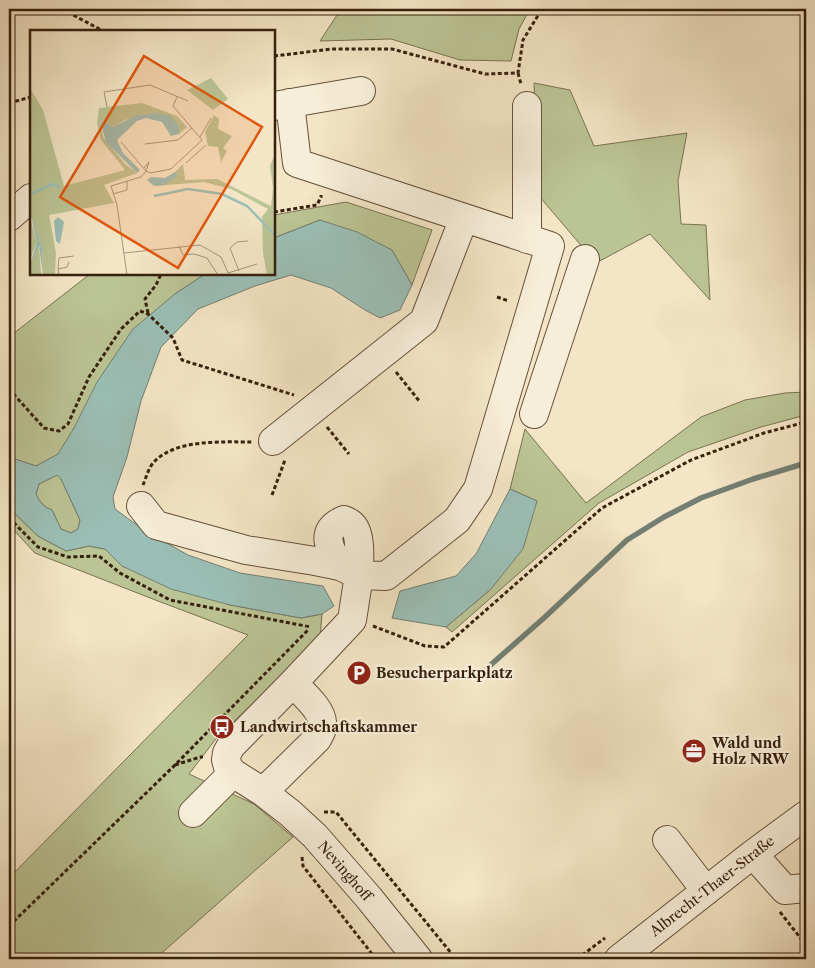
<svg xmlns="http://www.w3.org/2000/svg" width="815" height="968" font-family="'Libre Caslon Text',serif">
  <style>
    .green { fill: #bbc494; stroke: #787250 }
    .water { fill: #9bbfb6; stroke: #737f72; fill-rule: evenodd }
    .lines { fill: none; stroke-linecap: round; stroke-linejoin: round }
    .stream { stroke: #737f72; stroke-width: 5.5 }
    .minor-casing { stroke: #65513b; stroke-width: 30 }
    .path { stroke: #36200d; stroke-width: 3; stroke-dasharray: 4 2.5; stroke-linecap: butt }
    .minor { stroke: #f7eed9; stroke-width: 28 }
    .labels { text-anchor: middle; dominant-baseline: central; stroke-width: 4.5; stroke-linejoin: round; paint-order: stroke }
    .poi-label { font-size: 14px; font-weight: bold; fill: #36200d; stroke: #f7eed9; text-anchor: start }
    .street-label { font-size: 14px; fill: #36200d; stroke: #f7eed9 }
    .inset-river { fill: none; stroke: #9bbfb6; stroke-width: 2.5 }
    .inset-road { fill: none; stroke: #a7967b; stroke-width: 1 }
    .view { fill: #df560c; fill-opacity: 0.15; stroke: #df560c; stroke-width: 2.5 }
    .inset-edge { fill: none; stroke: #36200d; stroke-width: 2.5 }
  </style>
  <rect width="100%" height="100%" fill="#f3e5c5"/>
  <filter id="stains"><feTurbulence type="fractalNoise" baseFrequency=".004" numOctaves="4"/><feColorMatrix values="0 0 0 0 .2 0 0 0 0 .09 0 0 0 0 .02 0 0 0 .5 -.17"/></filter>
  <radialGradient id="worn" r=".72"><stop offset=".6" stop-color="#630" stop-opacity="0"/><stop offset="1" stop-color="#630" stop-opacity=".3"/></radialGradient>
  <path class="green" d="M341 9H530L519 29 511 61 460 60 391 39 320 41Z
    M534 83 570 90 594 146 687 133 678 181 681 224 706 225 710 300 650 234 596 263 539 196Z
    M346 202 432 230 412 285 392 250 320 220 274 238V215Z
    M90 274H205L175 294 74 428 59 454 36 466 9 457V337Z
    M806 392V415L761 427 688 452 599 503 452 632 446 627 491 589 537 501 510 489 525 429 586 503 701 417 745 400 785 393Z
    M57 475 61 479 80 520 78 529 71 533 61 529 52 510C43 507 40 502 36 494L39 484Z
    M9 508 38 536 66 551 89 546 105 549 122 566 230 605 301 618 322 614 320 638 215 740 189 774 254 804 293 837 155 959H9V878L248 635 158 601 35 553 9 525Z"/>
  <path class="water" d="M320 220 357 232 392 250 412 285 400 310 380 318 365 310 331 288 291 275 255 286 198 309 161 347 141 401 127 457 113 497 115 509 145 531 188 555 240 573 323 586 334 606 322 614 301 618 230 605 171 589 122 566 105 549 89 546 66 551 38 536 9 508V457L36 466 58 454 74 428 97 382 133 329 175 294 205 274H274V238ZM57 475 61 479 80 520 78 529 71 533 61 529 52 510C43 507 40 502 36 494L39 484Z
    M510 489 537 501 523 549 491 589 446 627 392 618 400 591 456 576 476 554Z"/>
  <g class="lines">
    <path class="stream" d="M478 676 545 617 627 540 664 517 701 498 753 479 806 463"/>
    <defs>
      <path id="minor" d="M290 103 297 163 550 246 478 489 457 520 386 576 359 575 352 620 293 683 231 746 227 753 226 760 228 767 233 773 263 792 290 813 315 836 369 898 418 959
        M274 106 361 91
        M9 217 31 198
        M527 239V106
        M534 414 585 259
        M273 441 424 321 464 218
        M141 506 156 525 246 550 315 561 340 566 359 575C359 562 362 532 351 524 349 522 346 521 344 520 319 531 329 549 340 566
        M263 792 317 739C320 734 323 729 322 723 322 709 302 693 293 683
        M193 813 233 773
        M667 840 706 891
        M753 854 785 890 805 888 806 887
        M619 959 753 854 806 815"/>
    </defs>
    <use href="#minor" class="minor-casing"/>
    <path class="path" d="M62 9 103 31
      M274 56 332 49H392L485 74 518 73 523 40 542 9
      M518 73 521 84
      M9 103 31 97
      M274 212 317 205 321 197V195
      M497 297 509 301
      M148 313 145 299 156 285 161 274
      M396 372 420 402
      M9 389 44 428 59 431 68 424 89 377 121 329 140 311 148 314 173 338 182 360 294 395
      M327 427 349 454
      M143 485C146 478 149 466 155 461 177 439 222 442 252 442
      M272 495 285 460
      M9 518 38 547 68 557 99 556 120 573 170 600 311 627
      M373 626 425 646 444 647 602 508 691 460 764 433 806 422
      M175 765 200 757H203
      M324 812H336L456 959
      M302 857 303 866 376 959
      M780 912 806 945
      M9 926 175 765 308 630
      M577 959 605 938"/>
    <use href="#minor" class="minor"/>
  </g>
  <defs>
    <symbol id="parking-disc" viewBox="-11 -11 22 22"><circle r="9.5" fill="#8f2418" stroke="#f7eed9"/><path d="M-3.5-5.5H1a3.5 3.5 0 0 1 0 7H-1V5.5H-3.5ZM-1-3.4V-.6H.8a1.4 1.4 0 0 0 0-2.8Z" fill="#fff"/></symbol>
    <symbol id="bus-disc" viewBox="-11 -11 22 22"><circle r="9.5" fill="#8f2418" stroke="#f7eed9"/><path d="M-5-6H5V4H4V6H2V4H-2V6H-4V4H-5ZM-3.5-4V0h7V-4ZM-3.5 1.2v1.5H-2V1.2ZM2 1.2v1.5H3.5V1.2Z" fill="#fff"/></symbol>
    <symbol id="office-disc" viewBox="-11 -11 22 22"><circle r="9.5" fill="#8f2418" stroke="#f7eed9"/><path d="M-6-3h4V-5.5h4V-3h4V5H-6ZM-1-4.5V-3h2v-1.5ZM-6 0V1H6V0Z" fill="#fff"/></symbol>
  </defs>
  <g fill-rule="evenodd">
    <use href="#parking-disc" x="345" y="659" width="28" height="28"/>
    <use href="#bus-disc" x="208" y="713" width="28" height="28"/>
    <use href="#office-disc" x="680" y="737" width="28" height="28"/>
  </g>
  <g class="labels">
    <g class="poi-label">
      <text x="376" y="673">Besucherparkplatz</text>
      <text x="240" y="727">Landwirtschaftskammer</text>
      <text x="712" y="743">Wald und<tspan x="712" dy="16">Holz NRW</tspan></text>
    </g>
    <g class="street-label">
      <text transform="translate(345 871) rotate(49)">Nevinghoff</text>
      <text transform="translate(712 886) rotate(-38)">Albrecht-Thaer-Straße</text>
    </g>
  </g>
  <g transform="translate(30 30)">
    <rect width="245" height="245" fill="#f3e5c5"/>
    <path d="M181 48 198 69 183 80 157 60ZM0 58 13 80 34 156 95 140 71 110 67 93 69 78 112 73 147 86 157 97 149 104V97L127 83 95 90 83 97 70 90 73 107 95 134 107 143 74 155 84 173 19 185 26 223 25 245H13L12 218 0 181ZM184 85 189 89 188 99 202 106 193 118 197 121 191 132 188 117 178 116 175 102ZM245 124V245H237L233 223 232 187 238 179 201 159 174 152 124 156 148 146 145 142 153 134 155 150 187 149 241 176 243 158 240 136ZM0 189 7 212 0 229ZM9 216 11 245H0V235Z" fill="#bbc494"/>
    <path d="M127 83 141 86 149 97V104L141 106 132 92 116 88 107 91 87 110 93 123 110 140 107 143 76 112 70 90 83 97 105 86ZM145 142 148 146 134 155 124 156 117 150 121 147 135 148ZM0 181 12 218 13 245 9 216 0 235 7 212ZM28 187 34 192 30 214 26 211 24 191Z" fill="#9bbfb6"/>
    <path class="inset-river" d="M0 164 23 154 30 157M124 166 158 159 192 164 217 176 245 205"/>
    <path class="inset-road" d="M77 77 74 62 120 55 158 71M170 107 181 88M91 112 116 141 119 132 114 138M115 114 148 110 162 98M156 133 176 115M83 164 97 160V151M149 216 153 225 164 224 177 228 188 245M94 223 170 215 191 227 199 245M28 239 29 228 44 226M209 241 200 218 207 212 218 211M198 243 227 234M29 245 28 239 37 237 39 232M97 245 87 175 81 156 111 147 116 141 120 143 141 139 172 110 143 76 147 67"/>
    <path class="view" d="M114 26 232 97 148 238 30 167Z"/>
    <rect width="245" height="245" class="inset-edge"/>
  </g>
  <rect width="815" height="968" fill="none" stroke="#f3e5c5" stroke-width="30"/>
  <rect x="10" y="10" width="795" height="948" fill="none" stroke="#36200d" stroke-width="2.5"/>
  <rect x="15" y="15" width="785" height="938" fill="none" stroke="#36200d"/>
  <rect width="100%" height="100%" filter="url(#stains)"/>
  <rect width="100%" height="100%" fill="url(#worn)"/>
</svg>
